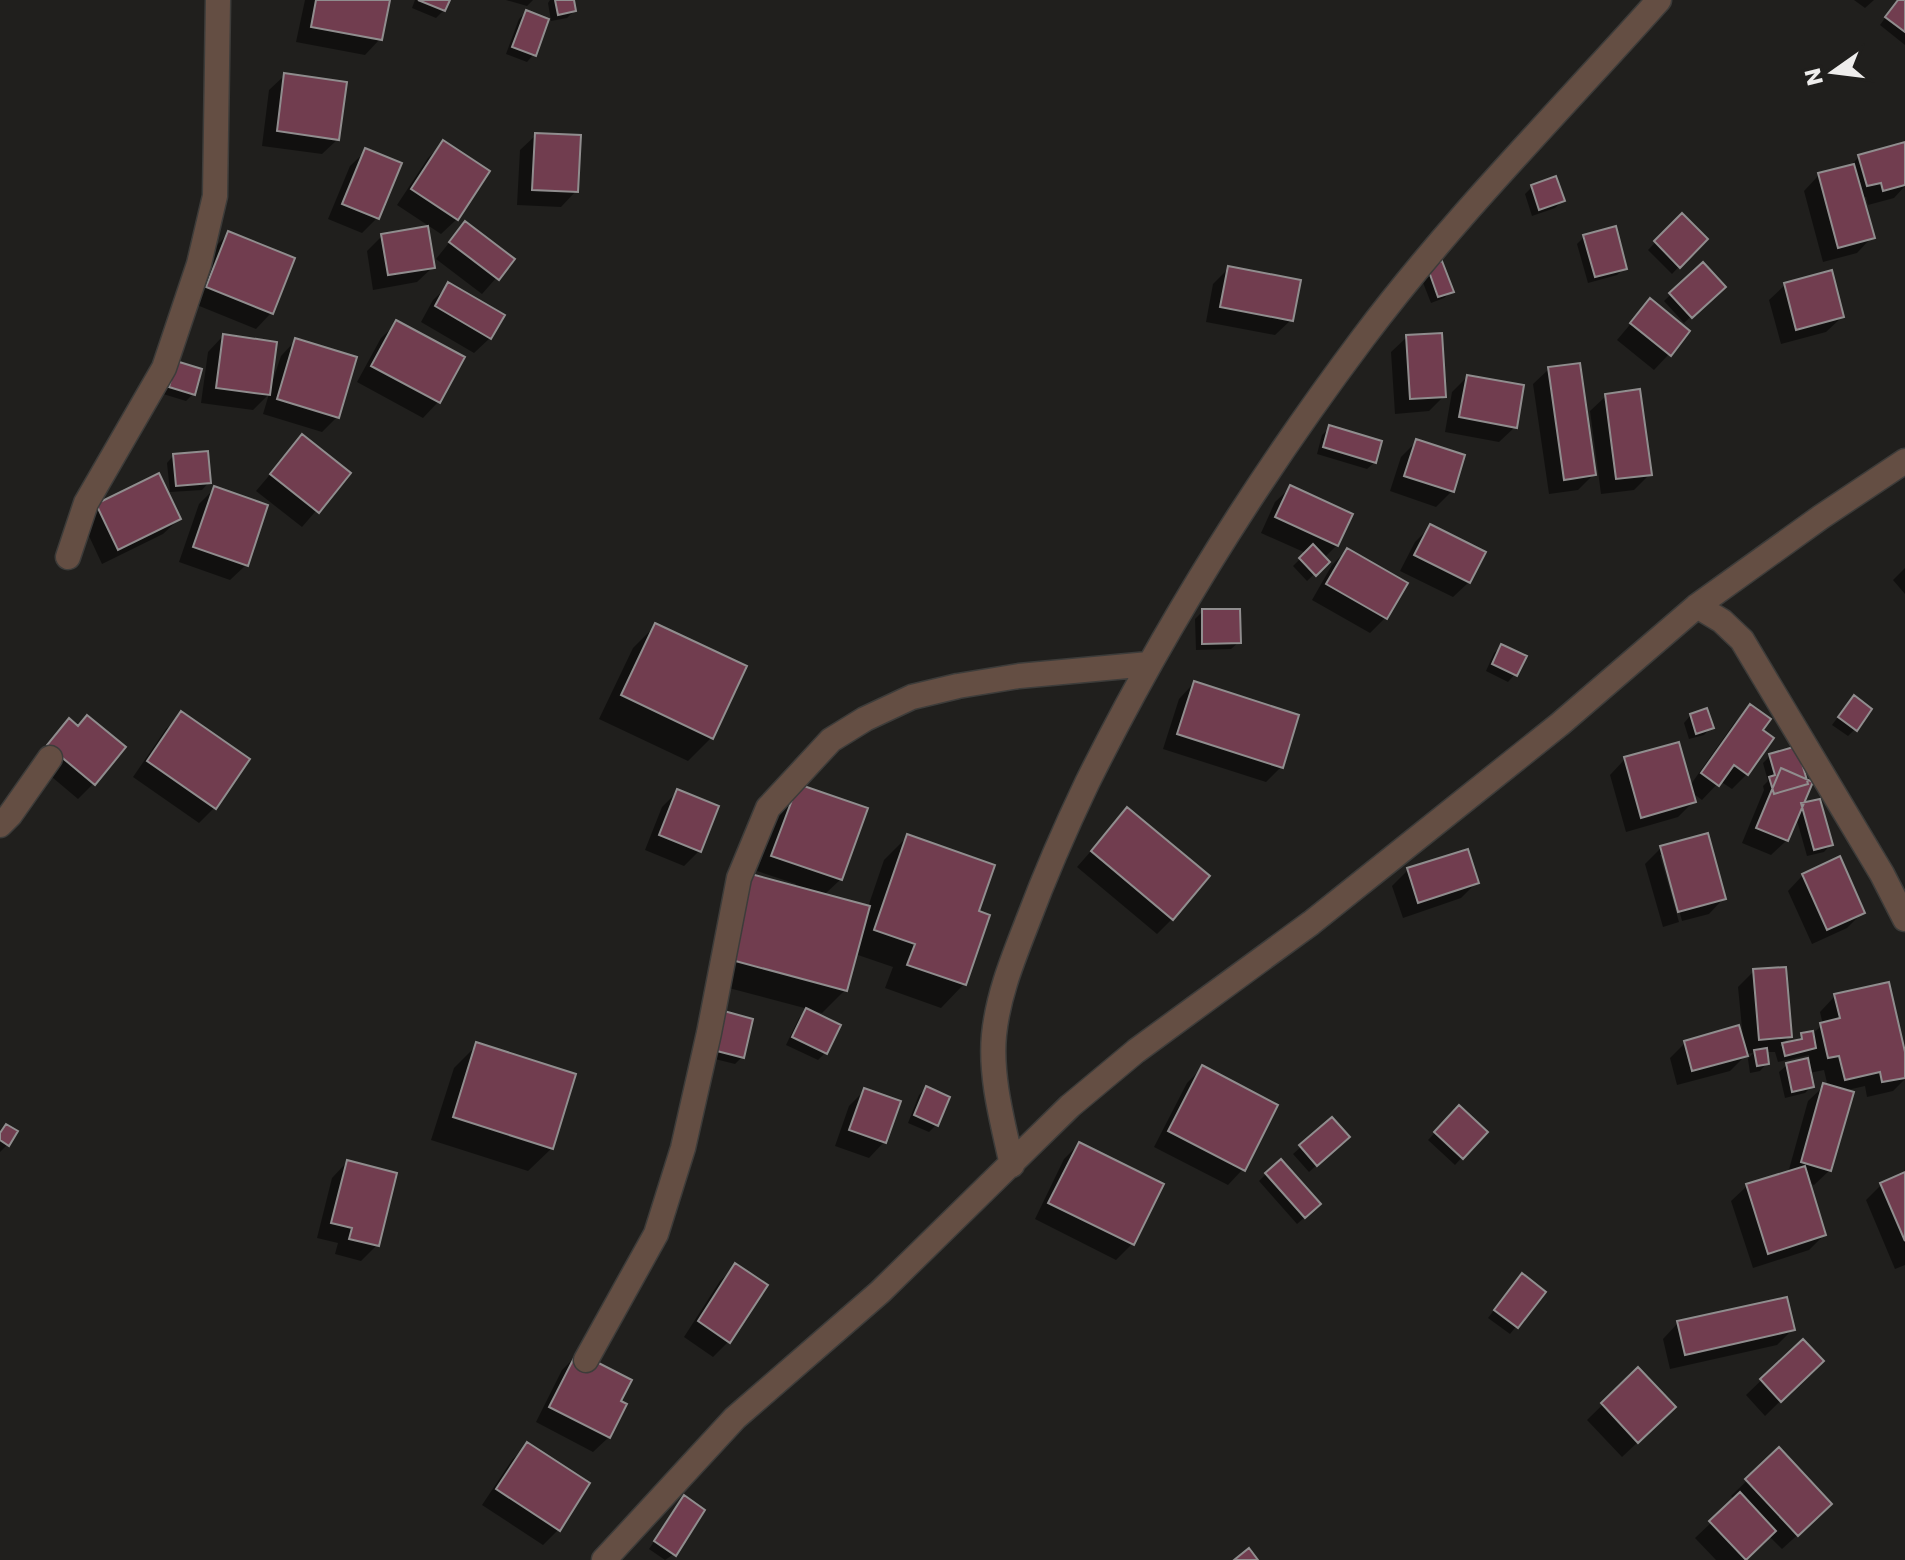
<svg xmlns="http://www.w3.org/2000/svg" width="1905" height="1560" font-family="Poppins,sans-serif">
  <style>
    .shadow { fill: #0007 }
    .building { fill: #713d4f; stroke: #908d8e; stroke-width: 2 }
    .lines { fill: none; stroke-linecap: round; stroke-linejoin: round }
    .street-casing { stroke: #3d3c3a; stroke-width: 27 }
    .street { stroke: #644e43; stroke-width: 24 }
  </style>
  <rect width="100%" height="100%" fill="#201f1d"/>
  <path class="shadow" d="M305 0H388L380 39 365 55 296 42Z
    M415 0H448L444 10 436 18 412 8Z
    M506 0H533L527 6Z
    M550 0H572L574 11 567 18 551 21 548 3Z
    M1854 0H1874L1865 8Z
    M1898 0H1905V45L1880 25Z
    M526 12 534 54 527 62 506 54 519 19Z
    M285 75 338 139 322 154 262 146 269 90Z
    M536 135 576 191 561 207 517 205 520 150Z
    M443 143 457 219 441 234 397 205 428 158Z
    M1905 144V186L1894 198 1868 205 1866 197 1861 198 1872 237 1857 253 1823 262 1804 191 1819 175 1849 167 1859 157Z
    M366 151 377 218 362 233 328 219 350 166Z
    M1532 187 1562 201 1555 208 1532 216 1525 194Z
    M1682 215 1705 239 1672 274 1648 250Z
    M465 223 512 260 482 294 436 259Z
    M229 233 271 313 256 329 192 303 213 249Z
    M382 236 433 267 417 282 373 290 367 251Z
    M1585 236 1624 268 1617 275 1588 283 1577 244Z
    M1703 264 1723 286 1684 323 1664 301Z
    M1229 268 1291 320 1275 335 1206 322 1213 284Z
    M1428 268 1452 291 1444 298 1431 303 1420 275Z
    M449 285 490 338 474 353 421 322 433 300Z
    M1785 285 1842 317 1826 332 1781 344 1769 300Z
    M1650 301 1669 354 1654 370 1617 340Z
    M397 323 462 358 438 402 423 418 357 382 381 338Z
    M223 336 271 386 281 356 296 340 337 417 322 432 263 414 269 394 253 410 201 403 208 352Z
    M1407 337 1444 396 1429 411 1395 414 1391 352Z
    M1549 369 1594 474 1578 490 1549 494 1533 384Z
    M170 370 193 394 186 401 163 394Z
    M1467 377 1515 427 1499 442 1445 432 1452 392Z
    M1606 396 1650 474 1634 490 1601 494 1590 411Z
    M1330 428 1375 462 1367 469 1317 454 1322 435Z
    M302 437 348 474 302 527 256 491Z
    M1417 441 1452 491 1436 507 1390 491 1401 457Z
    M174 455 209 482 202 490 170 492 167 463Z
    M1291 487 1337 545 1324 558 1328 561 1307 581 1293 566 1306 553 1261 533 1275 502Z
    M215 488 246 565 230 580 179 562 199 504Z
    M98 506 179 519 163 534 102 564 82 521Z
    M1430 527 1469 582 1453 597 1400 571 1415 542Z
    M1347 550 1405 583 1385 618 1370 633 1312 600 1332 565Z
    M1905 568V594L1893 580Z
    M1203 611 1239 642 1231 649 1196 650 1195 619Z
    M656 625 711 738 688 761 599 719 633 648Z
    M1502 646 1515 674 1508 682 1486 671 1494 653Z
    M1194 683 1281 767 1266 782 1163 749 1179 699Z
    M1847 705 1855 729 1848 736 1832 725Z
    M1750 707 1761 731 1747 774 1732 789 1720 781 1702 800 1691 792 1693 802 1678 817 1626 832 1610 775 1625 759 1689 787 1735 722Z
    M182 714 215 807 199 823 133 777 166 729Z
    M1691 715 1711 727 1704 735 1689 739 1684 723Z
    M54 736 94 783 78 799 33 761Z
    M1770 756 1801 806 1819 801 1831 844 1824 852 1807 856 1796 817 1787 840 1771 855 1742 843 1764 790 1763 786 1768 781 1763 763Z
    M799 786 841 879 824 895 868 907 884 860 907 837 976 912 964 984 941 1008 885 988 893 967 855 954 845 990 822 1013 809 1010 825 1053 818 1060 786 1045 799 1018 808 1009 706 982 729 899 795 888 796 884 757 871 783 801Z
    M677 792 699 851 684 866 645 850 662 807Z
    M1127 810 1172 919 1157 934 1077 867Z
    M1661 848 1724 898 1709 914 1682 921 1664 855H1660L1679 922 1663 927 1645 864Z
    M1408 870 1477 882 1461 898 1403 918 1392 886Z
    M1803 875 1863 912 1847 928 1812 944 1788 891Z
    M1754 971 1790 1036 1780 1046 1795 1043 1802 1035 1813 1033 1823 1025 1820 1012 1835 996 1905 1061V1079L1893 1091 1867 1097 1865 1086 1843 1091 1830 1170 1814 1185 1808 1183 1824 1235 1809 1250 1753 1268 1731 1201 1747 1186 1788 1173 1808 1101 1824 1086 1828 1087 1824 1070 1809 1073 1812 1086 1805 1093 1785 1098 1779 1072 1787 1065 1810 1060 1809 1055 1778 1062 1775 1052H1765L1767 1063 1760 1071 1750 1073 1748 1059 1753 1053 1747 1054 1730 1071 1677 1085 1670 1058 1685 1043 1743 1038 1738 987Z
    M717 1020 742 1057 735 1064 707 1057Z
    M477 1045 552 1148 528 1171 431 1140 454 1068Z
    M1203 1067 1243 1169 1228 1185 1154 1147 1187 1083Z
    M926 1088 936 1125 929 1132 908 1123 919 1095Z
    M865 1090 884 1142 869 1158 835 1146 849 1106Z
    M1459 1108 1485 1132 1455 1165 1428 1140Z
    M1331 1120 1340 1144 1309 1172 1293 1154Z
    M6 1126 7 1145 0 1152V1132Z
    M1079 1144 1161 1185 1132 1244 1116 1260 1035 1219 1064 1159Z
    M347 1162 377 1245 361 1261 335 1254 338 1243 317 1238 332 1178Z
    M1266 1174 1312 1211 1297 1224 1259 1181Z
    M1905 1175V1265L1895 1269 1866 1200 1881 1185Z
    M736 1266 729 1341 713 1357 684 1337 720 1281Z
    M1515 1283 1544 1292 1510 1334 1488 1318Z
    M1678 1323 1792 1330 1777 1345 1670 1369 1663 1339Z
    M1802 1341 1821 1361 1765 1416 1746 1395Z
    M577 1355 619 1402 609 1437 593 1452 536 1422 562 1370Z
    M1638 1370 1658 1423 1622 1457 1587 1420Z
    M528 1444 558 1530 543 1545 482 1505 512 1460Z
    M1779 1450 1814 1520 1782 1549 1769 1536 1744 1560H1716L1695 1538 1735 1500 1731 1496Z
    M684 1498 674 1554 665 1560 649 1549Z"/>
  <path class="building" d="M316 0H390L382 40 311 27Z
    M418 0H450L445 11Z
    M555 0H574L576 11 558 15Z
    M1898 0H1905V32L1885 17Z
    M526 10 549 19 536 56 512 47Z
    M284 73 347 82 339 140 277 131Z
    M535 133 581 135 578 192 532 190Z
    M443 140 490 171 458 220 411 189Z
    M1905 142V185L1883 191 1881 183 1867 186 1858 155Z
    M365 148 402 163 379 219 342 204Z
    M1854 164 1875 238 1838 248 1818 173Z
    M1556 176 1565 201 1539 210 1531 185Z
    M1682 213 1708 239 1680 268 1654 241Z
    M465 221 515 259 499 280 449 242Z
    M428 226 435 268 388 275 381 234Z
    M1616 226 1627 269 1595 277 1583 235Z
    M228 231 295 258 273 314 206 287Z
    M1442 261 1454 292 1438 297 1427 266Z
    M1703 262 1726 287 1692 318 1669 293Z
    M1228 266 1301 280 1293 321 1220 307Z
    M1832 270 1844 317 1796 330 1784 283Z
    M448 282 505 315 491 339 435 306Z
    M1650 298 1690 331 1671 356 1630 323Z
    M396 320 465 357 440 403 371 366Z
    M1442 333 1446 397 1410 399 1406 335Z
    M223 334 277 342 270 395 216 388Z
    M295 338 357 357 339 418 277 399Z
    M176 361 202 369 195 395 169 387Z
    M1580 363 1596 475 1564 480 1548 367Z
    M1467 375 1524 385 1517 428 1459 417Z
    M1640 389 1652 475 1616 479 1605 394Z
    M1329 425 1382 441 1376 463 1323 447Z
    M302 434 351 473 319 513 270 474Z
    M1416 439 1465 455 1454 492 1404 476Z
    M208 451 211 483 176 486 173 454Z
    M159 473 181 519 118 550 96 504Z
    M1290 485 1353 514 1338 546 1275 517Z
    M214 486 268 505 248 566 193 547Z
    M1430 524 1486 552 1470 583 1414 555Z
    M1313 544 1330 562 1316 576 1299 558Z
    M1347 548 1408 583 1387 619 1326 584Z
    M1202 609H1240L1241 643 1202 644Z
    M655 623 747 666 713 739 621 695Z
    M1501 644 1527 656 1517 676 1492 664Z
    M1194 681 1299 715 1283 768 1177 734Z
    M1854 695 1872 709 1857 731 1838 717Z
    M1750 704 1771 719 1763 730 1774 738 1748 775 1734 765 1719 786 1701 773Z
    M1707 708 1714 728 1696 734 1690 714Z
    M181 711 250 759 216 809 147 761Z
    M87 715 126 747 95 785 47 745 69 718 78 726Z
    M1679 742 1696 802 1641 818 1624 757Z
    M1797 746 1808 784 1774 794 1769 777 1775 775 1769 754Z
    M1781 768 1813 782 1788 841 1756 828Z
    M798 784 868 808 842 880 771 856Z
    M677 789 719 806 701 852 659 835Z
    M1820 799 1833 845 1814 850 1801 803Z
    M1127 807 1210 876 1173 920 1091 851Z
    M1708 833 1726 899 1678 912 1660 846Z
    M907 834 995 865 979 911 990 915 966 985 907 965 915 944 874 930Z
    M1468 849 1479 883 1418 903 1407 868Z
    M1840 856 1865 913 1827 930 1802 874Z
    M751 874 870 906 847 991 728 959Z
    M1786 967 1792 1037 1759 1040 1753 969Z
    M1889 982 1905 1052V1078L1882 1082 1880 1072 1845 1080 1839 1056 1828 1058 1820 1023 1840 1018 1834 994Z
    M806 1008 841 1025 827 1054 792 1037Z
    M724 1011 753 1019 744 1058 713 1050Z
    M1739 1025 1748 1056 1692 1071 1684 1041Z
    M1813 1031 1816 1048 1785 1056 1782 1043 1802 1039 1801 1033Z
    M476 1042 576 1074 553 1149 453 1117Z
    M1767 1048 1769 1064 1757 1066 1754 1050Z
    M1808 1058 1814 1087 1792 1092 1786 1063Z
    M1202 1065 1278 1105 1245 1171 1168 1131Z
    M1823 1083 1854 1092 1831 1171 1801 1162Z
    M926 1086 950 1097 938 1126 914 1115Z
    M864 1088 901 1101 886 1143 849 1130Z
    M1459 1105 1488 1132 1463 1159 1434 1132Z
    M1332 1117 1350 1137 1317 1166 1299 1145Z
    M6 1124 18 1131 9 1146 0 1140V1133Z
    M1079 1142 1164 1184 1134 1245 1048 1203Z
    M1281 1159 1321 1204 1305 1218 1265 1173Z
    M347 1160 397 1173 379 1246 349 1239 352 1228 331 1223Z
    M1805 1166 1826 1235 1768 1254 1746 1184Z
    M1905 1172V1241L1880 1183Z
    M735 1263 768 1285 730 1343 698 1321Z
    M1522 1273 1546 1292 1518 1328 1494 1310Z
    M1787 1297 1795 1330 1685 1355 1677 1321Z
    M1803 1339 1824 1361 1781 1402 1760 1379Z
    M577 1352 632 1380 621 1401 627 1404 610 1438 549 1407Z
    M1638 1367 1676 1407 1638 1443 1601 1403Z
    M527 1442 590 1483 560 1531 496 1489Z
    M1779 1447 1832 1504 1798 1536 1745 1479Z
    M1740 1492 1776 1531 1746 1560 1709 1521Z
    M684 1495 705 1510 676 1556 654 1541Z
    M1249 1548 1258 1560H1234Z"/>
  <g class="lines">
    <defs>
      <path id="street" d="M68 557 86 503 164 368 199 264 215 196 218 0
        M1697 606 1722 621 1742 640 1882 874 1905 919
        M0 825 10 815 50 758
        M1012 1165C1003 1123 990 1078 994 1035 998 995 1013 959 1027 923 1045 875 1065 829 1087 783 1165 626 1258 478 1363 338 1453 218 1560 111 1659 0
        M586 1360 656 1234 683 1148 709 1033 739 878 768 808 831 740 865 719 912 697 958 686 1019 676 1149 664
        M604 1560 735 1418 880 1292 1070 1106 1136 1051 1311 923 1560 724 1697 606 1821 517 1905 461"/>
    </defs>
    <use href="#street" class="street-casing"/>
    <use href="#street" class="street"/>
  </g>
  <g transform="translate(1833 72) rotate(256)" stroke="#201f1d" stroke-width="6" paint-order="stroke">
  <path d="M0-6L14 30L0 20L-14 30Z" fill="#eeedec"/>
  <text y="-12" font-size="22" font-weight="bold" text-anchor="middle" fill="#eeedec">N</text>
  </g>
</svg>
